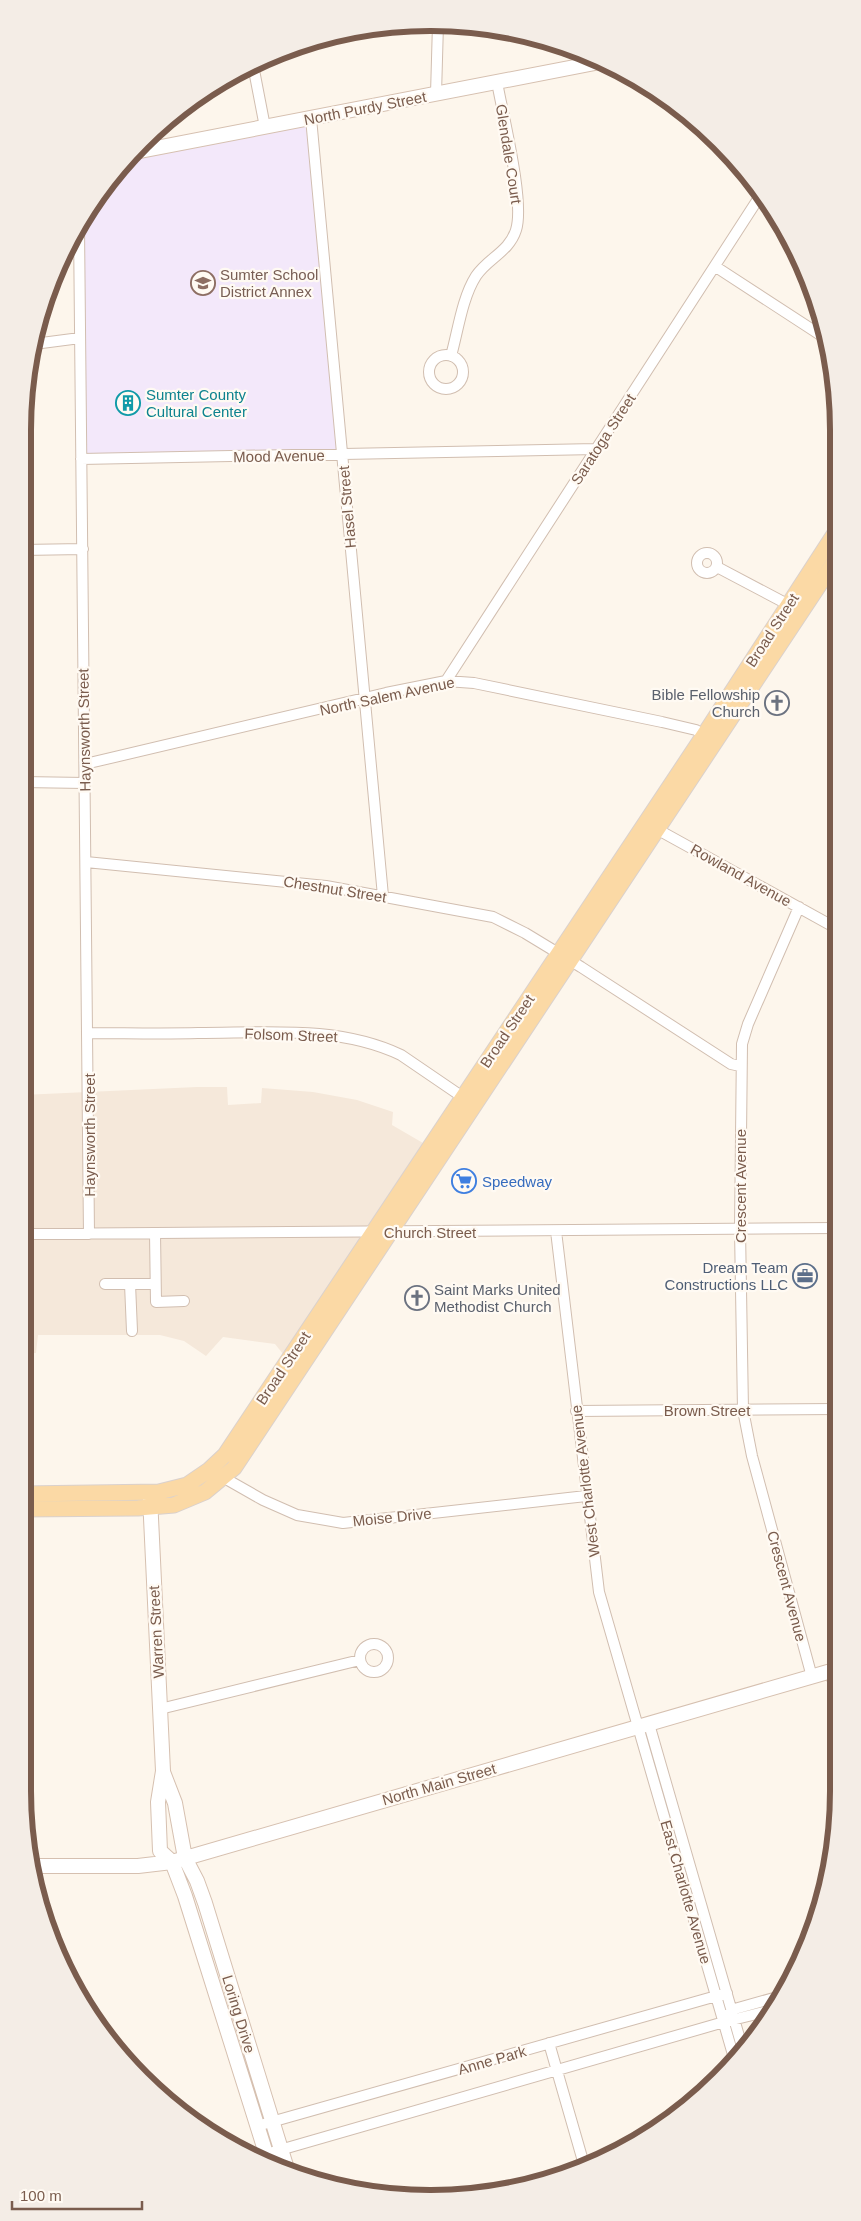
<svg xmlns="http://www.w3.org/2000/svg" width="861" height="2221" font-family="Arial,sans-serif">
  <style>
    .residential { fill: #f5e8da }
    .education { fill: #f3e8fa }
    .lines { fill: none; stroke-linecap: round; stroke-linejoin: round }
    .street-casing { stroke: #d1beb0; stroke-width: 12 }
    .secondary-casing { stroke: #d6c0b0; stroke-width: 16 }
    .primary-casing { stroke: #dad1cd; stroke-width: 17 }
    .street { stroke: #fff; stroke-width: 10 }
    .secondary { stroke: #fff; stroke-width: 14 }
    .primary { stroke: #fbd9a5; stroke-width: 15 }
    .labels { text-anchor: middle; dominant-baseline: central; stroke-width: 4.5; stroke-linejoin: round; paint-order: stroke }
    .street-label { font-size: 15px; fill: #7a5c4d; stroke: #fffaf3 }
    .education-label { font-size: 15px; fill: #785e54; stroke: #fffaf3; text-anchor: start }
    .culture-label { font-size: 15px; fill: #0d838f; stroke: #fffaf3; text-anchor: start }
    .worship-label { font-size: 15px; fill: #5b616d; stroke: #fffaf3; text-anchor: end }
    .shop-label { font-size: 15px; fill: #366cbe; stroke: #fffaf3; text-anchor: start }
    .service-label { font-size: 15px; fill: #4e5e75; stroke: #fffaf3; text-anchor: end }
    .rim { fill: none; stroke: #7a5c4d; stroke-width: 6 }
  </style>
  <rect width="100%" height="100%" fill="#fdf6ec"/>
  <path class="residential" d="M197 1087H227L228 1105 261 1103 262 1088 313 1092 357 1100 393 1112 392 1125 423 1143 283 1354 275 1344 223 1337 206 1356 184 1341 160 1335H38L36 1353 23 1354 22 1095Z"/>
  <path class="education" d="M311 118 342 454 81 459 79 227 107 182 135 152Z"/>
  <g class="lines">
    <defs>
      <path id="street" d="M253 65 265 127
        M436 94 438 24
        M311 118 383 896
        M79 227 89 1234
        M716 267 822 336
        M34 344 80 338
        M429 372a17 17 0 1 1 34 0a17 17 0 1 1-34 0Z
        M451 356C458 331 462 298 476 276 488 258 509 252 516 230 525 202 503 116 497 82
        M81 459 596 449
        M22 550 83 549
        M697 563a10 10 0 1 1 20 0a10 10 0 1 1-20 0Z
        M717 567 789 605
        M446 681 760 196
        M85 764 386 693 446 681 474 683 662 722 696 730 709 738
        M22 782 85 783
        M653 827 836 928
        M86 862 326 886 493 917 525 933 581 967 731 1064 740 1066
        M799 907 748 1024 742 1044 740 1229 743 1410 752 1456 812 1677
        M88 1033C124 1033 161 1034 198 1033 266 1033 338 1025 401 1055L467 1100
        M556 1231 599 1592 734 2058
        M155 1233 156 1302 184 1301
        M22 1234 837 1228
        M105 1284H155
        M130 1284 132 1331
        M576 1411 838 1409
        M219 1475 263 1500 297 1515 343 1523 586 1496
        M360 1658a14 14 0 1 1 28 0a14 14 0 1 1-28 0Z
        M830 1671 838 1699
        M160 1709 360 1660
        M649 1724 743 2050
        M729 2015 731 2010 781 1996
        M549 2043 585 2168
        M257 2126 727 1993
        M266 2154 724 2022 772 2010"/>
      <path id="secondary" d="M135 152 595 63
        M150 1497 163 1771 158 1802 160 1851 172 1862 185 1896 269 2163
        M163 1772 175 1803 185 1858 197 1881 205 1903 288 2172
        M35 1866H138L172 1862 838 1669"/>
      <path id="primary" d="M22 1494 159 1492 187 1485 209 1470 225 1455 704 735 835 533
        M22 1509 138 1508 174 1505 205 1492 234 1468 835 561"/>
    </defs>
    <use href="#street" class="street-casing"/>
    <use href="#secondary" class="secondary-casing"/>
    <use href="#primary" class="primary-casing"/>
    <use href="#street" class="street"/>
    <use href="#secondary" class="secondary"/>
    <use href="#primary" class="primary"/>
  </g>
  <defs>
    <symbol id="school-ring" viewBox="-11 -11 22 22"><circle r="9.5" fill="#fffaf3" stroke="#8d6e63" stroke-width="1.5"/><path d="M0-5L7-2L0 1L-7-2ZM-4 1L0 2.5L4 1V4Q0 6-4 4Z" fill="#8d6e63"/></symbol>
    <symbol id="building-ring" viewBox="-11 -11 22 22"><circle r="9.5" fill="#fffaf3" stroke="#0f9aa8" stroke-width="1.5"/><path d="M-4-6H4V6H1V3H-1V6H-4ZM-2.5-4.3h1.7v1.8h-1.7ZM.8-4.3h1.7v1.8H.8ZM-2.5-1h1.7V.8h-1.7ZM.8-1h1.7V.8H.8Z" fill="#0f9aa8"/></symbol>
    <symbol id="church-ring" viewBox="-11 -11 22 22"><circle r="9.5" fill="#fffaf3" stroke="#6b7280" stroke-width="1.5"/><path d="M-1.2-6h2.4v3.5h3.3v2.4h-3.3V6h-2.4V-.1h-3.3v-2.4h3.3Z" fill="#6b7280"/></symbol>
    <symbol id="supermarket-ring" viewBox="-11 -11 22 22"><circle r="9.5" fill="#fffaf3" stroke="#3f7fe0" stroke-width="1.5"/><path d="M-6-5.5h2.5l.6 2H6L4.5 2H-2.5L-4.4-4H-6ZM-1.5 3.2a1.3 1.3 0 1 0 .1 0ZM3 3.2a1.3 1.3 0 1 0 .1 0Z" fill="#3f7fe0"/></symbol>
    <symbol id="office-ring" viewBox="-11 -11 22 22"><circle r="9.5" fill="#fffaf3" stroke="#5c6f8a" stroke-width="1.5"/><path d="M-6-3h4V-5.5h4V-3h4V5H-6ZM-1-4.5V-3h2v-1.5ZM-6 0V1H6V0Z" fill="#5c6f8a"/></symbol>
  </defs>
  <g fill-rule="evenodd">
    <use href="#school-ring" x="189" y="269" width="28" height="28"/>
    <use href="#building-ring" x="114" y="389" width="28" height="28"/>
    <use href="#church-ring" x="763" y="689" width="28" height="28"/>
    <use href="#supermarket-ring" x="450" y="1167" width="28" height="28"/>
    <use href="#office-ring" x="791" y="1262" width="28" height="28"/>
    <use href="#church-ring" x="403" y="1284" width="28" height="28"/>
  </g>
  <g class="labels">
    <g class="street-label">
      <text transform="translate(365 108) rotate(-11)">North Purdy Street</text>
      <text transform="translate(509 154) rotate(81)">Glendale Court</text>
      <text transform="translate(603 439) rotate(-57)">Saratoga Street</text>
      <text transform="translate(279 456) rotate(-1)">Mood Avenue</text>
      <text transform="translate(347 507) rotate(-95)">Hasel Street</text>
      <text transform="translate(772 630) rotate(-57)">Broad Street</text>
      <text transform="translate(387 696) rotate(-12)">North Salem Avenue</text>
      <text transform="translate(84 730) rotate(-91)">Haynsworth Street</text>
      <text transform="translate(741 875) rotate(29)">Rowland Avenue</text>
      <text transform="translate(335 889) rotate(9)">Chestnut Street</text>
      <text transform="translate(507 1031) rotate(-56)">Broad Street</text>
      <text transform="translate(291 1035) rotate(2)">Folsom Street</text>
      <text transform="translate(89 1135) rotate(-90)">Haynsworth Street</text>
      <text transform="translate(740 1186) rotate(-90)">Crescent Avenue</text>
      <text x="430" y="1232">Church Street</text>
      <text transform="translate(283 1368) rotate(-56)">Broad Street</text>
      <text x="707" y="1410">Brown Street</text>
      <text transform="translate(585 1481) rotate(-97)">West Charlotte Avenue</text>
      <text transform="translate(392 1517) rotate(-6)">Moise Drive</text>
      <text transform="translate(787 1586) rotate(75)">Crescent Avenue</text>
      <text transform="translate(156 1632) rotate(-93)">Warren Street</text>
      <text transform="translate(439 1784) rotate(-16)">North Main Street</text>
      <text transform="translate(686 1892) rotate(74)">East Charlotte Avenue</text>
      <text transform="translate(239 2014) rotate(73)">Loring Drive</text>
      <text transform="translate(492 2060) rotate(-16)">Anne Park</text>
    </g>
    <g class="education-label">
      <text x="220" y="274">Sumter School<tspan x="220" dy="17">District Annex</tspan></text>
    </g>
    <g class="culture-label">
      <text x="146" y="394">Sumter County<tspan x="146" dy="17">Cultural Center</tspan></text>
    </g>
    <g class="worship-label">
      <text x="760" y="694">Bible Fellowship<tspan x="760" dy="17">Church</tspan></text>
      <text x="434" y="1289" text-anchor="start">Saint Marks United<tspan x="434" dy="17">Methodist Church</tspan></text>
    </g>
    <g class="shop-label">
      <text x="482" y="1181">Speedway</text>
    </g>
    <g class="service-label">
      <text x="788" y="1267">Dream Team<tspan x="788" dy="17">Constructions LLC</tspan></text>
    </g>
  </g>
  <path d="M0 0H861V2221H0ZM430 31H431A399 399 0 0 1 830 430V1791A399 399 0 0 1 431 2190H430A399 399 0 0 1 31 1791V430A399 399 0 0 1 430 31Z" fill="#f4ede6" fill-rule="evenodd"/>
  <path class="rim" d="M430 31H431A399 399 0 0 1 830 430V1791A399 399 0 0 1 431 2190H430A399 399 0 0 1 31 1791V430A399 399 0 0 1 430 31Z"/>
  <path d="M12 2201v8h130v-8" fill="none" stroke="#7a5c4d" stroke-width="2.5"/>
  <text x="20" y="2201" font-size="15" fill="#7a5c4d" stroke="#fffaf3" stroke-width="4" paint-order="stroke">100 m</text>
</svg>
